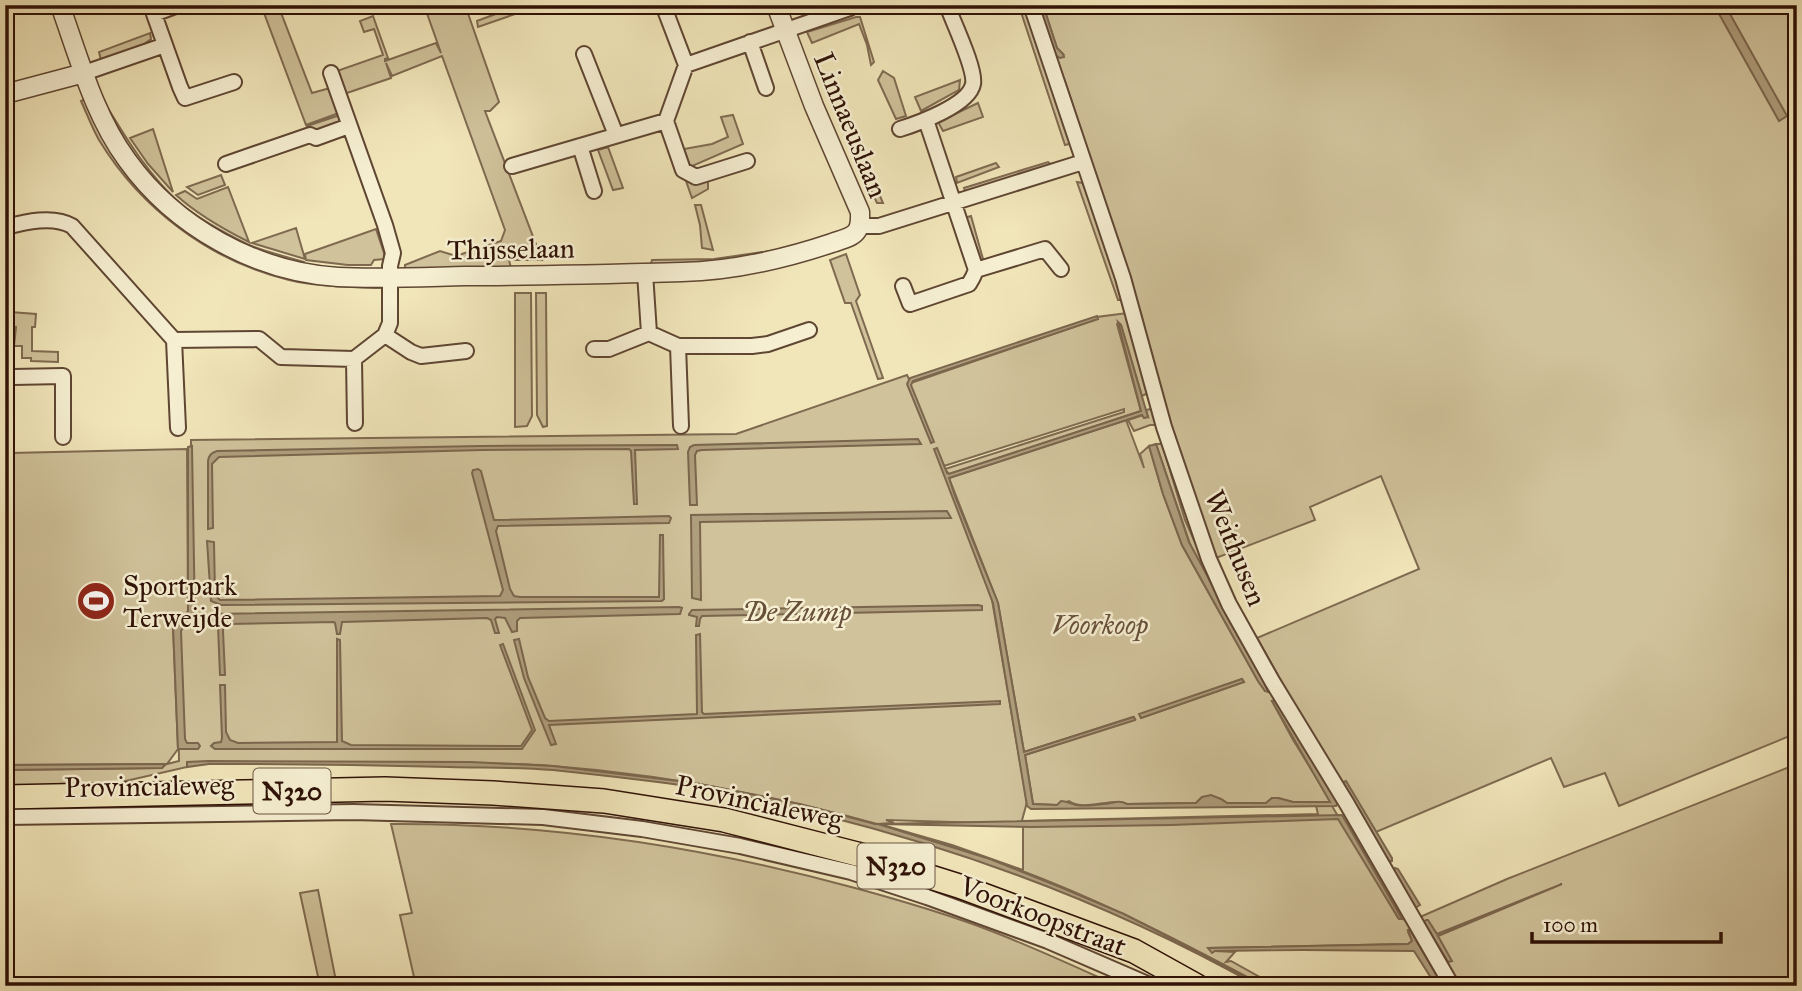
<svg xmlns="http://www.w3.org/2000/svg" width="1802" height="991" font-family="'IM FELL Great Primer',serif">
  <style>
    .green { fill: #d0c29b; stroke: #7f6a50; stroke-width: 2; fill-rule: evenodd }
    .water { fill: #af9e7d; stroke: #7b664d; stroke-width: 2 }
    .lines { fill: none; stroke-linecap: round; stroke-linejoin: round }
    .minor-casing { stroke: #5f4633; stroke-width: 18 }
    .tertiary-casing { stroke: #5f4633; stroke-width: 21 }
    .trunk-casing { stroke: #2e1106; stroke-width: 26 }
    .minor { stroke: #f6efd2; stroke-width: 14 }
    .tertiary { stroke: #f6efd2; stroke-width: 18 }
    .trunk { stroke: #f1e6ba; stroke-width: 23 }
    .labels { text-anchor: middle; dominant-baseline: central; stroke-width: 5; stroke-linejoin: round; paint-order: stroke }
    .shield { fill: #f6efd2; stroke: #6a5443; stroke-width: 2 }
    .shield-label { font-size: 26px; font-weight: bold; fill: #2e1106 }
    .street-label { font-size: 28px; fill: #2e1106; stroke: #f6efd2 }
    .poi-label { font-size: 28px; fill: #2e1106; stroke: #f6efd2; text-anchor: start }
    .park-label { font-size: 28px; font-style: italic; fill: #674f3a; stroke: #f6efd2 }
  </style>
  <rect width="100%" height="100%" fill="#f1e6ba"/>
  <filter id="stains"><feTurbulence type="fractalNoise" baseFrequency=".00286" numOctaves="4"/><feColorMatrix values="0 0 0 0 .2 0 0 0 0 .09 0 0 0 0 .02 0 0 0 .5 -.17"/></filter>
  <radialGradient id="worn" r=".72"><stop offset=".6" stop-color="#630" stop-opacity="0"/><stop offset="1" stop-color="#630" stop-opacity=".3"/></radialGradient>
  <path class="green" d="M261 5H278L312 93 330 88 339 113 306 125Z
    M424 5H465L499 102 490 111H485L542 260H509L511 268 405 269V265L440 251 456 256 501 241 505 230 442 56 392 76 386 63 391 78 344 94 334 72 383 55 374 29 364 32 360 21 373 16 388 58 385 59V61L436 43 441 53Z
    M1028 5 1073 143 1065 145 1019 6Z
    M1043 5H1797V124L1789 128 1797 142V733L1619 806 1605 773 1564 787 1551 758 1376 832 1346 782 1367 834 1257 638 1419 569 1381 476 1310 507 1315 520 1216 558 1171 435 1141 314 1065 81 1052 53 1063 54 1057 48Z
    M517 6 521 12 478 27 477 21Z
    M856 17H860L874 62 871 65 867 45 859 24 812 43 807 32Z
    M150 33 151 39 143 45 101 60 99 52Z
    M883 71 894 78 906 116 896 119 878 80Z
    M960 80 959 90 921 111 915 97Z
    M85 99 121 162 242 256 380 283V288C349 287 319 287 289 280 210 261 141 209 99 140 92 128 87 114 81 101Z
    M978 103 983 117 943 131 938 122Z
    M106 105C127 140 150 177 181 204 200 220 225 233 247 244 264 252 285 256 304 262L302 266 252 250 211 230 180 208 127 150 102 106Z
    M340 115 341 118C336 127 318 131 308 130L307 126Z
    M733 115 743 144 690 167 684 149 712 144 728 137 721 117Z
    M153 129 173 192 148 164 130 138Z
    M608 147 623 188 613 190 598 150Z
    M1048 162 1053 166 966 193 964 188Z
    M866 163 883 203H877L860 166Z
    M996 163 999 167 957 183 956 177Z
    M221 175 225 185 198 195 187 187Z
    M686 181H708V189L692 198Z
    M1077 182 1083 183 1124 300H1118Z
    M228 187 249 242C223 229 198 215 176 195L185 191 197 199Z
    M695 205H701L713 250 702 248 700 225Z
    M971 216 983 259 978 261 964 218Z
    M296 228 305 259 252 243Z
    M376 229 384 253V259L374 260 371 265H348L306 260 305 254Z
    M777 250V254L722 263 650 267 652 260 714 259Z
    M846 254 860 295 856 301 883 378 878 379 851 303H845L830 260Z
    M515 293H531L532 416 527 426 515 427Z
    M536 293H546L547 426 543 427 537 415Z
    M10 312 36 314 35 327H32V351L58 352V362L31 361V358H22V346H14L16 327 8 325Z
    M1127 313 1148 393 1142 396 1121 325 1118 323 1117 324 1141 411 949 474 945 469 1124 412V409L944 466 937 449 992 600 1027 802 1021 824 886 820 894 823 879 824 952 845 1023 870V821L1318 814 1316 806H1332L1398 918 1402 919 1347 824 1353 823 1444 981H1440L1410 931 1408 932 1412 941 1408 944 1209 948 1215 951 1235 952 1226 962 1231 961 1276 986H1264C1175 938 1085 892 989 859 845 809 693 776 541 765 490 762 440 763 389 763 322 763 255 763 188 763L187 767 104 786 5 787V770L162 768 165 764 5 765V515L11 514V453L187 449 188 611 184 617 178 618 173 627 178 749 167 764 179 761 177 628 190 613 191 440 736 434 907 375 911 383 1097 319V317Z
    M1151 409 1156 425H1150L1134 431 1128 420 1143 415 1148 417 1146 410Z
    M1126 420 1144 468 1140 454 1149 446 1163 494 1182 545 1258 681 1265 691H1269L1191 547 1156 444H1162L1185 520 1213 583 1280 701H1272L1292 738 1331 802H1293L1278 798H1272L1266 803H1227L1221 799 1202 797 1196 803 1127 804C1111 797 1085 812 1069 801L1057 805 1033 804 1025 755 1135 719 1133 717 1024 752 998 603 949 478ZM1242 679 1244 682 1141 718 1140 715Z
    M1797 764V986H1460L1420 917 1507 879Z
    M391 824C547 823 705 847 855 888 899 900 944 913 986 929 1031 946 1074 966 1118 986H416L400 915 412 913Z
    M318 890 337 986H320L300 893Z"/>
  <path class="water" d="M1036 5H1043L1057 48 1063 54 1064 57 1060 58 1052 53Z
    M1714 5H1725L1787 116 1779 121Z
    M1097 316 1098 319 913 381 911 385 934 442 931 443 907 384 910 378Z
    M1118 322 1121 325 1148 417 1144 418 1142 415 949 478 955 496 998 603 1024 752 1134 717 1135 720 1025 755 1033 804 1057 805 1061 801C1066 801 1069 803 1073 804 1081 807 1095 805 1103 804 1113 804 1117 799 1127 804L1196 803 1202 797 1211 795 1221 799 1227 803H1266L1272 798H1278L1293 802H1330L1272 701 1276 700 1338 802 1336 806 1031 809 1027 806 993 603 934 449 937 448 947 473 949 474 1141 411Z
    M918 439 921 444 702 450 697 451 695 455 697 505H690L688 452 690 447 694 445Z
    M1156 444 1189 542 1262 677 1268 692 1265 691 1258 681 1182 545 1163 494 1149 446Z
    M677 445 678 449 635 450 637 504H634L631 451 629 449 482 450 219 457 212 464 213 528 208 529V461C209 455 211 453 217 451L481 446Z
    M192 446 195 621 191 624 184 626 181 631 185 739 187 743H198L200 746 198 749H178L173 626 179 618 184 617 188 611V447Z
    M478 469 481 471 494 520 669 516 671 518 669 523 498 526 496 531 510 589 514 596 520 597H659L660 535H663L664 599 662 601 221 605 211 601 207 541 214 542 215 595 220 600 500 596 503 590 472 473 473 470Z
    M947 511 951 518 700 522 701 600 692 598 691 515Z
    M978 605 982 606V610L702 616 700 619 699 626H696L697 617 689 615V614L692 610Z
    M679 607 682 608 680 614 520 618 517 621V631L512 632 505 618 497 617 495 619 499 633H495L491 620 487 618 342 622 340 634H337L335 623 334 622 229 624 224 626 223 631 225 675H220L218 626 215 622 210 621 209 616 212 614Z
    M700 634 702 712 704 714 1000 701V704L549 725 556 744 551 745 524 678 514 640 519 639 528 677 545 718 549 721 697 714 696 635Z
    M337 639 340 640 342 741 351 745 521 746 532 730 500 645 503 644 535 730 522 749H215L211 746 214 743 221 742 222 738 220 685H225L226 732 230 740 238 743 337 742Z
    M1242 679 1244 682 1141 718 1139 714Z
    M208 761 471 762 553 766 695 783 800 804 875 824 1342 815 1402 919H1399L1338 819 1171 825 1032 827 878 824 990 859 1060 887 1124 914 1264 986H1258C1121 909 974 853 822 815 780 804 737 793 694 787 647 780 600 775 553 770 518 767 484 768 449 767 369 765 289 764 209 764L187 767V762Z
    M166 764 162 768 5 770V765Z
    M1346 781 1392 858V861L1389 862 1341 783Z
    M1395 868 1398 869 1420 905 1415 908 1393 871Z
    M1562 884 1438 936 1452 961 1448 962 1424 922 1426 920H1428L1437 934Z
    M1408 930H1410L1439 979 1438 983 1435 984 1414 951 1303 950 1215 951 1212 953 1208 948 1408 944 1412 941Z"/>
  <g class="lines">
    <defs>
      <path id="minor" d="M178 5 154 14 180 87 185 98 234 82
        M1031 5 1123 278 1164 427 1209 559 1229 604 1272 681 1347 804 1452 986
        M665 10 686 65
        M750 42 766 88
        M584 54 616 135
        M84 73 165 45
        M926 120 976 270
        M900 129C919 123 969 105 973 84 976 69 953 22 947 5
        M580 146 594 191
        M747 161 696 177 683 170 666 121 686 65 850 8 851 5
        M226 164 310 135 316 138 349 126
        M512 166 666 121
        M860 226H879L1083 162
        M5 227C25 222 53 215 72 226L174 340 259 339 281 357 354 359 385 335 390 323V266L393 253 385 225 331 73
        M645 273 649 333 678 346H752L768 344 809 330
        M903 286 910 304 969 284 973 277 976 270 1045 249 1061 269
        M385 335 411 352 421 356 466 351
        M174 340 178 428
        M678 346 681 426
        M594 349H609L649 333
        M354 359 355 423
        M5 375 13 377 63 376V437
        M5 817 353 812 543 817 642 829 740 846 851 872 927 897 1048 941 1152 986"/>
      <path id="tertiary" d="M60 5C79 58 94 115 127 160 175 227 256 272 338 277 380 279 423 277 465 276 538 276 610 274 682 272 734 271 784 259 832 243 840 240 851 238 856 232 861 226 860 219 860 212L814 106 776 5
        M5 94 84 73"/>
      <path id="trunk" d="M5 797 385 789 493 793 604 801 724 820 857 854 959 886 1134 951 1197 986"/>
    </defs>
    <use href="#minor" class="minor-casing"/>
    <use href="#tertiary" class="tertiary-casing"/>
    <use href="#trunk" class="trunk-casing"/>
    <use href="#minor" class="minor"/>
    <use href="#tertiary" class="tertiary"/>
    <use href="#trunk" class="trunk"/>
  </g>
  <defs>
    <symbol id="stadium-disc" viewBox="-11 -11 22 22"><circle r="9.5" fill="#8f2418" stroke="#f6efd2"/><path d="M0-5a6.5 5 0 1 0 0 10a6.5 5 0 1 0 0-10ZM-3.5-1.8h7v3.6h-7Z" fill="#fff"/></symbol>
  </defs>
  <g fill-rule="evenodd">
    <use href="#stadium-disc" x="74" y="579" width="44" height="44"/>
  </g>
  <g class="labels">
    <g class="shield">
      <rect x="253.5" y="768.5" width="77" height="45" rx="5"/>
      <rect x="857.5" y="843.5" width="77" height="45" rx="5"/>
    </g>
    <g class="shield-label">
      <text x="292" y="791">N320</text>
      <text x="896" y="866">N320</text>
    </g>
    <g class="street-label">
      <text transform="translate(851 125) rotate(68)">Linnaeuslaan</text>
      <text transform="translate(511 249) rotate(-1)">Thijsselaan</text>
      <text transform="translate(1236 548) rotate(68)">Weithusen</text>
      <text transform="translate(149 786) rotate(-1)">Provincialeweg</text>
      <text transform="translate(759 802) rotate(12)">Provincialeweg</text>
      <text transform="translate(1043 916) rotate(21)">Voorkoopstraat</text>
    </g>
    <g class="poi-label">
      <text x="123" y="585">Sportpark<tspan x="123" dy="32">Terweijde</tspan></text>
    </g>
    <g class="park-label">
      <text x="797" y="611">De Zump</text>
      <text x="1100" y="624">Voorkoop</text>
    </g>
  </g>
  <rect width="1802" height="991" fill="none" stroke="#f1e6ba" stroke-width="28"/>
  <rect x="7" y="7" width="1788" height="977" fill="none" stroke="#2e1106" stroke-width="3.5"/>
  <rect x="14" y="14" width="1774" height="963" fill="none" stroke="#2e1106" stroke-width="2"/>
  <path d="M1532 932v10h189v-10" fill="none" stroke="#2e1106" stroke-width="3.5"/>
  <text x="1543" y="932" font-size="21" fill="#2e1106" stroke="#f6efd2" stroke-width="5" paint-order="stroke">100 m</text>
  <rect width="100%" height="100%" filter="url(#stains)"/>
  <rect width="100%" height="100%" fill="url(#worn)"/>
</svg>
